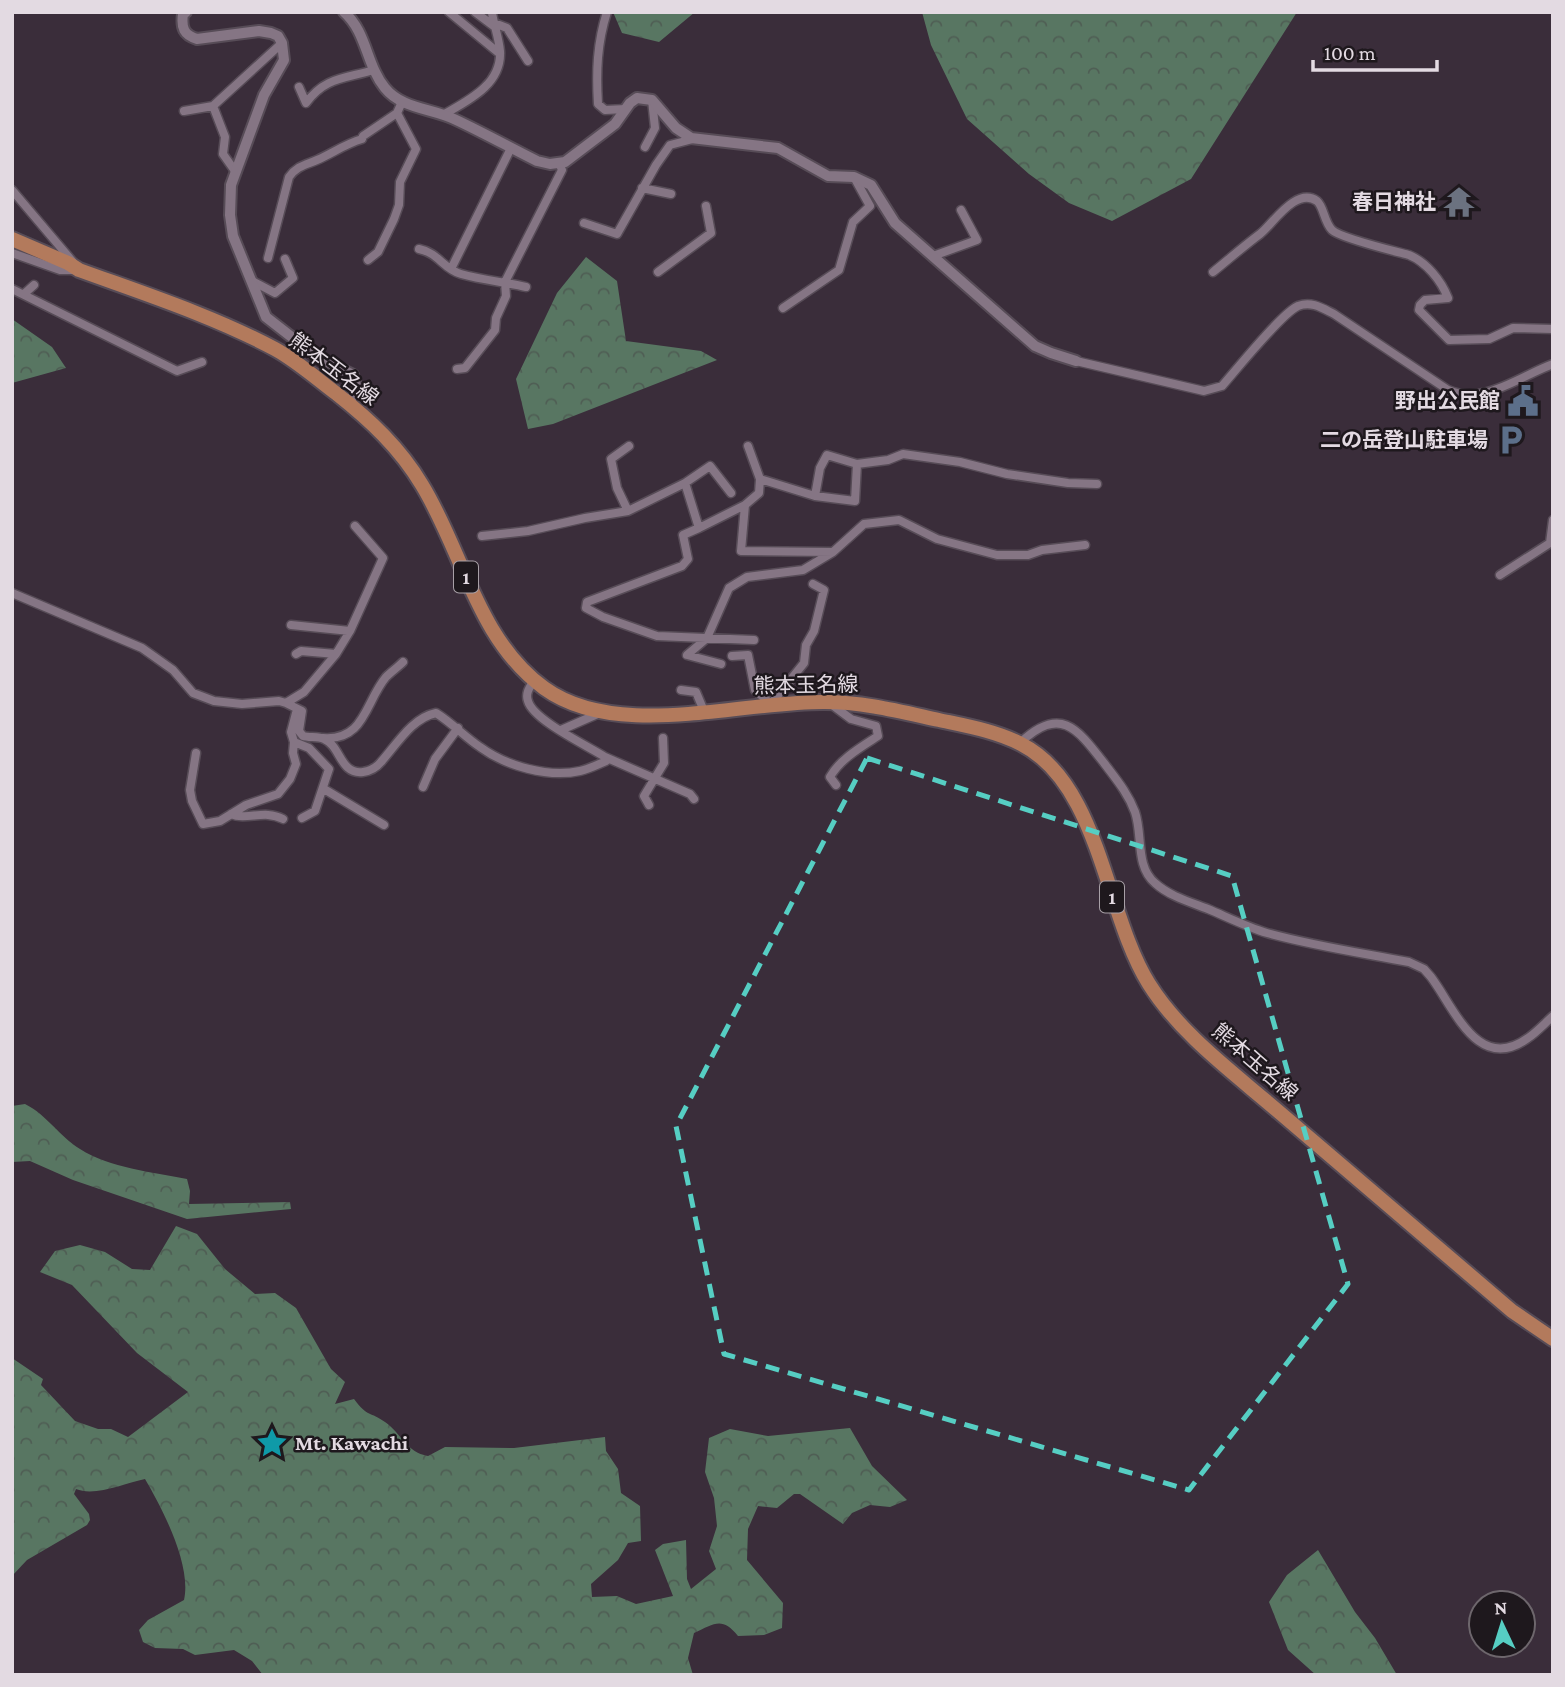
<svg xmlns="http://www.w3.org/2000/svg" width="1565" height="1687" font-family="'Crimson Pro','Noto Sans JP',serif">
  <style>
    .forest { fill: url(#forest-crowns) }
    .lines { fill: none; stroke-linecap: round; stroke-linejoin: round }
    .minor-casing { stroke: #574c57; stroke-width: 11 }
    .tertiary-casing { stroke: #574c57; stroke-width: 14 }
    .primary-casing { stroke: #574c57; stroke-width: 18 }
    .minor { stroke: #857584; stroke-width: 8 }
    .tertiary { stroke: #857584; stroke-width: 10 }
    .primary { stroke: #b37a5c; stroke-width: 14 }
    .marked { fill: none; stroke: #56cec3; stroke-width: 5; stroke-dasharray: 14 9; stroke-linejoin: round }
    .labels { text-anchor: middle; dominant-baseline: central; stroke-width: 5; stroke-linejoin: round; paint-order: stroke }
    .shield { fill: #1e181d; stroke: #a8a0a7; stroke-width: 2 }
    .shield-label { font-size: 19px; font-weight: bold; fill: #e3dae2 }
    .poi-label { font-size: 21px; font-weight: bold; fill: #e3dae2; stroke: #1e181d; text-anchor: end }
    .street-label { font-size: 21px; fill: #e3dae2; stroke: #1e181d }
  </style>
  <defs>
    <pattern id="forest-crowns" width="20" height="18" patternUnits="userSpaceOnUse" patternTransform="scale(1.75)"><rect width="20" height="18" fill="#587662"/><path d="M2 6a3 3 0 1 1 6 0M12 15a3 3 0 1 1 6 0" fill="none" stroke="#4f5e54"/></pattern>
  </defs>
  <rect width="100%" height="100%" fill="#3a2d3a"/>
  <path class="forest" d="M613 12H695L659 42 622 33Z
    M922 12H1297L1191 179 1112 221 1069 203 1029 174 967 119 931 45Z
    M586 257 617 281 626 341 701 351 717 360 553 424 528 429 516 379 557 293Z
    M12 319 52 347 66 368 12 383Z
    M25 1104C47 1115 59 1136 80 1149 110 1168 152 1172 187 1179L190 1191 189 1204 290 1202 291 1209 187 1219 73 1180 30 1161 12 1162V1106Z
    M176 1226 197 1234 225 1269 255 1294 275 1293 296 1308 331 1369 345 1382 335 1404 354 1399C368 1418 370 1411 385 1422 402 1434 406 1452 428 1456L445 1447 514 1448 605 1437 606 1451 618 1469 621 1493 640 1506 641 1541 628 1543 618 1560 591 1584 592 1597 617 1596 636 1604 673 1596 655 1550 663 1544 686 1540 687 1579 691 1589 716 1569 709 1551 717 1526 714 1498 705 1472 709 1438 730 1429 768 1436 850 1428 872 1466 907 1500 890 1507 870 1505 852 1513 843 1524 800 1494H794L777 1508 758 1506 748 1529 747 1560 783 1603 782 1628 764 1635 738 1636C722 1616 714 1624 694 1633L688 1658 693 1675H263L252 1661 234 1650 195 1655 183 1649 155 1648 143 1642 139 1630 148 1620 184 1600C192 1565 162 1508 145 1479 125 1483 95 1497 76 1489L74 1494 89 1514 90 1520 87 1525 27 1560 12 1576V1358L43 1379 41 1385 75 1421 98 1429H111L128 1437 188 1392 137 1353 72 1285 40 1272 55 1251 80 1245 105 1252 132 1269 150 1270Z
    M1318 1550 1355 1612 1375 1638 1397 1675H1316L1288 1650 1269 1602 1287 1575Z"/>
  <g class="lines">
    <defs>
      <path id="minor" d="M449 12 500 54
        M475 12 495 27
        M607 12C597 43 596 72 598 104L605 110 626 109
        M494 23 507 28 528 61
        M299 87 306 103C325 77 344 79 374 70
        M213 106 225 137 223 154 235 171
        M184 111 213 106 282 43
        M443 115C467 101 502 85 500 51 499 39 494 25 492 13
        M645 147 655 128 652 100
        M642 188 671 194
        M12 190 73 262
        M584 223 617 234 656 165 670 145 693 139
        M419 249C439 253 443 269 461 274 482 280 505 282 526 287
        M12 253 60 270H76
        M933 256 977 240 961 210
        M268 258 289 177C297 166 305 165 317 160 333 153 345 144 362 139L363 136 397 113
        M368 260 378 252 394 219 399 205 400 182 416 149 397 113 402 102
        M451 269 511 148
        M658 272 711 233 706 206
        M1213 272C1229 259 1244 246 1260 234 1272 225 1296 186 1317 201 1324 207 1324 222 1332 230 1340 238 1394 251 1409 255 1426 262 1441 280 1448 298L1425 300 1420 305 1419 310 1449 340 1489 339 1513 328 1553 329
        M252 281 275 293 293 278 285 259
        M12 289 177 371 202 362
        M24 294 34 285
        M783 308 839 270 853 222 870 206 854 177
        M1076 361 1204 391 1222 386C1236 370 1282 313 1298 306 1312 301 1322 308 1334 314L1448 390C1483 406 1520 376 1553 364
        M457 369 465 368 495 330 496 318 506 296 505 282 562 170 559 163
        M857 464 888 460 903 454 960 462 1007 474 1068 483 1097 484
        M760 479 815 496 820 468 827 455 857 464 855 501 815 496
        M685 483 699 528 683 535 688 559 682 566 587 602 586 608 603 617 657 636 754 640
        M745 505 759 493 760 479 748 446
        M628 511 617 488 611 459 629 446
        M699 528 745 505 741 551 833 552 864 524 899 520 937 539 997 555H1028L1042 550 1085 545
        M482 536 528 531 585 518 628 511 685 483 710 466 731 493
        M1500 575 1550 543 1553 520
        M12 593 142 648 173 670 193 693 214 701 242 704 279 701 286 703
        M291 625 350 631 336 654
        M350 631 383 558 355 526
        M296 654 301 651 336 654 304 692 286 703 302 711 299 731 303 736C309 738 318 736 324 739 341 746 340 775 363 772 371 771 376 768 381 762 397 744 412 718 436 713 452 723 465 737 480 747 506 766 548 778 580 771 589 769 597 765 606 761L605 757C588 746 533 720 528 701 525 693 530 687 534 680
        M732 656 748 655 755 690 771 704 804 663 806 645 814 631 824 590 813 584
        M721 664 687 655 707 638 729 588 747 577 803 570 833 552
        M681 690 696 692 704 711
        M831 704 851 719 876 726 878 736C861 747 840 759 830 777L836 785
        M296 713 291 732 294 742 309 748 329 769 315 811 302 818
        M561 730 602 712
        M323 738C365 741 365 702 386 677 391 672 398 667 403 662
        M1020 743C1060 705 1077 728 1104 763 1116 779 1128 793 1135 812 1143 835 1135 866 1155 883 1169 896 1190 902 1208 909 1227 917 1247 927 1267 933 1314 946 1362 953 1409 962L1424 969 1431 977C1455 1009 1478 1074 1528 1038 1537 1032 1545 1023 1553 1016
        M196 753 190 790 192 801 203 824 220 821 246 805 278 794 290 779 296 764 293 753 294 742
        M605 757 690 794 694 799
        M423 787 435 759 458 728
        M324 789 384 825
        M649 805 644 796 664 763 663 738
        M231 814C247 821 264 809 283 819"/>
      <path id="tertiary" d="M186 12 183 14C181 28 184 35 197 39L259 31 271 33 278 36 282 43 284 60 264 95 231 185 230 215 233 236 266 317 316 356 353 375 356 386 349 404
        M344 12C367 32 366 65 385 88 402 109 431 108 454 119 482 132 509 147 537 161L550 164 565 162 615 124 630 103 637 98 652 100 676 128 691 138 778 148 828 176 854 177 871 185 895 223 1035 346 1051 353 1076 361"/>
      <path id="primary" d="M12 239 68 263 79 270C145 294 213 316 275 349 297 361 317 379 337 394 370 420 400 448 422 485 463 552 477 639 544 688 617 741 740 701 825 702 864 702 902 712 939 720 967 726 996 731 1021 744 1100 784 1105 914 1149 984 1181 1035 1234 1073 1279 1112 1356 1178 1434 1244 1512 1311L1553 1339"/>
    </defs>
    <use href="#minor" class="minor-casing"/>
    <use href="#tertiary" class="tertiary-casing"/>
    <use href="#primary" class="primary-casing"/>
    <use href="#minor" class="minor"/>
    <use href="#tertiary" class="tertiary"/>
    <use href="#primary" class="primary"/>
  </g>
  <path class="marked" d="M867 758 1232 876 1348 1284 1189 1490 724 1354 676 1126Z"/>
  <defs>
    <symbol id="temple-bare" viewBox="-9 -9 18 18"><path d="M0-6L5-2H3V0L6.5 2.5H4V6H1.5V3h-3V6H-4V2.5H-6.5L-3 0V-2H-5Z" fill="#6b7280" stroke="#1e181d" stroke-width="2.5" paint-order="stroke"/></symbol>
    <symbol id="civic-bare" viewBox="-9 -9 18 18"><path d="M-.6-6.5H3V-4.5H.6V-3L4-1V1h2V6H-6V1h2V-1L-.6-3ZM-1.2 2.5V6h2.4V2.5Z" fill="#5c6f8a" stroke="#1e181d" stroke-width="2.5" paint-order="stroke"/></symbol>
    <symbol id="parking-bare" viewBox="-9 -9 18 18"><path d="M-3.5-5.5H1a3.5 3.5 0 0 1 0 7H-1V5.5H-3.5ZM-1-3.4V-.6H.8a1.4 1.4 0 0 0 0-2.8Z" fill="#5c6f8a" stroke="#1e181d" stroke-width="2.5" paint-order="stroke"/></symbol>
    <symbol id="sight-bare" viewBox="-9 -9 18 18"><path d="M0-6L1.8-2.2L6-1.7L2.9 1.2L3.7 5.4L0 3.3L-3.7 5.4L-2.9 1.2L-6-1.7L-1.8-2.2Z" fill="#0f9aa8" stroke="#1e181d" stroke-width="2.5" paint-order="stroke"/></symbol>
  </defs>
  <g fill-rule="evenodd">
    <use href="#temple-bare" x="1437" y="180" width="44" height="44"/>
    <use href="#civic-bare" x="1501" y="379" width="44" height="44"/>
    <use href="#parking-bare" x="1489" y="418" width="44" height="44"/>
    <use href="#sight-bare" x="250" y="1421" width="44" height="44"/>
  </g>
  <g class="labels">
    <g class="shield">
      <rect x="454" y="561.5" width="24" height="31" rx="5"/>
      <rect x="1100" y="881.5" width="24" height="31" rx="5"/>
    </g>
    <g class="shield-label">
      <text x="466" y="577">1</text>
      <text x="1112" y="897">1</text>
    </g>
    <g class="poi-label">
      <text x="1436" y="202">春日神社</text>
      <text x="1500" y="401">野出公民館</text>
      <text x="1488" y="440">二の岳登山駐車場</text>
      <text x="295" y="1443" text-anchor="start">Mt. Kawachi</text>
    </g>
    <g class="street-label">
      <text transform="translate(334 369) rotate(37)">熊本玉名線</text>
      <text transform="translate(806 685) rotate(-1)">熊本玉名線</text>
      <text transform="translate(1255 1062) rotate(41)">熊本玉名線</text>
    </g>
  </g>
  <rect width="1565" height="1687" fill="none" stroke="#e3dae2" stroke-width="28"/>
  <g transform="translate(1502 1624) rotate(356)"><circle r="33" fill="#1e181d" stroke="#6d666c" stroke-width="2"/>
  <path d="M0-5L12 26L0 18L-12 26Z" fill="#56cec3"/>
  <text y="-10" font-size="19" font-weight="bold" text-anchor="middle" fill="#e3dae2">N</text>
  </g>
  <path d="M1313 60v10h124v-10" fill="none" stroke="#e3dae2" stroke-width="3.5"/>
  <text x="1324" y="60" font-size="21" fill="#e3dae2" stroke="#1e181d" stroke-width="5" paint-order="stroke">100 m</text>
</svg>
